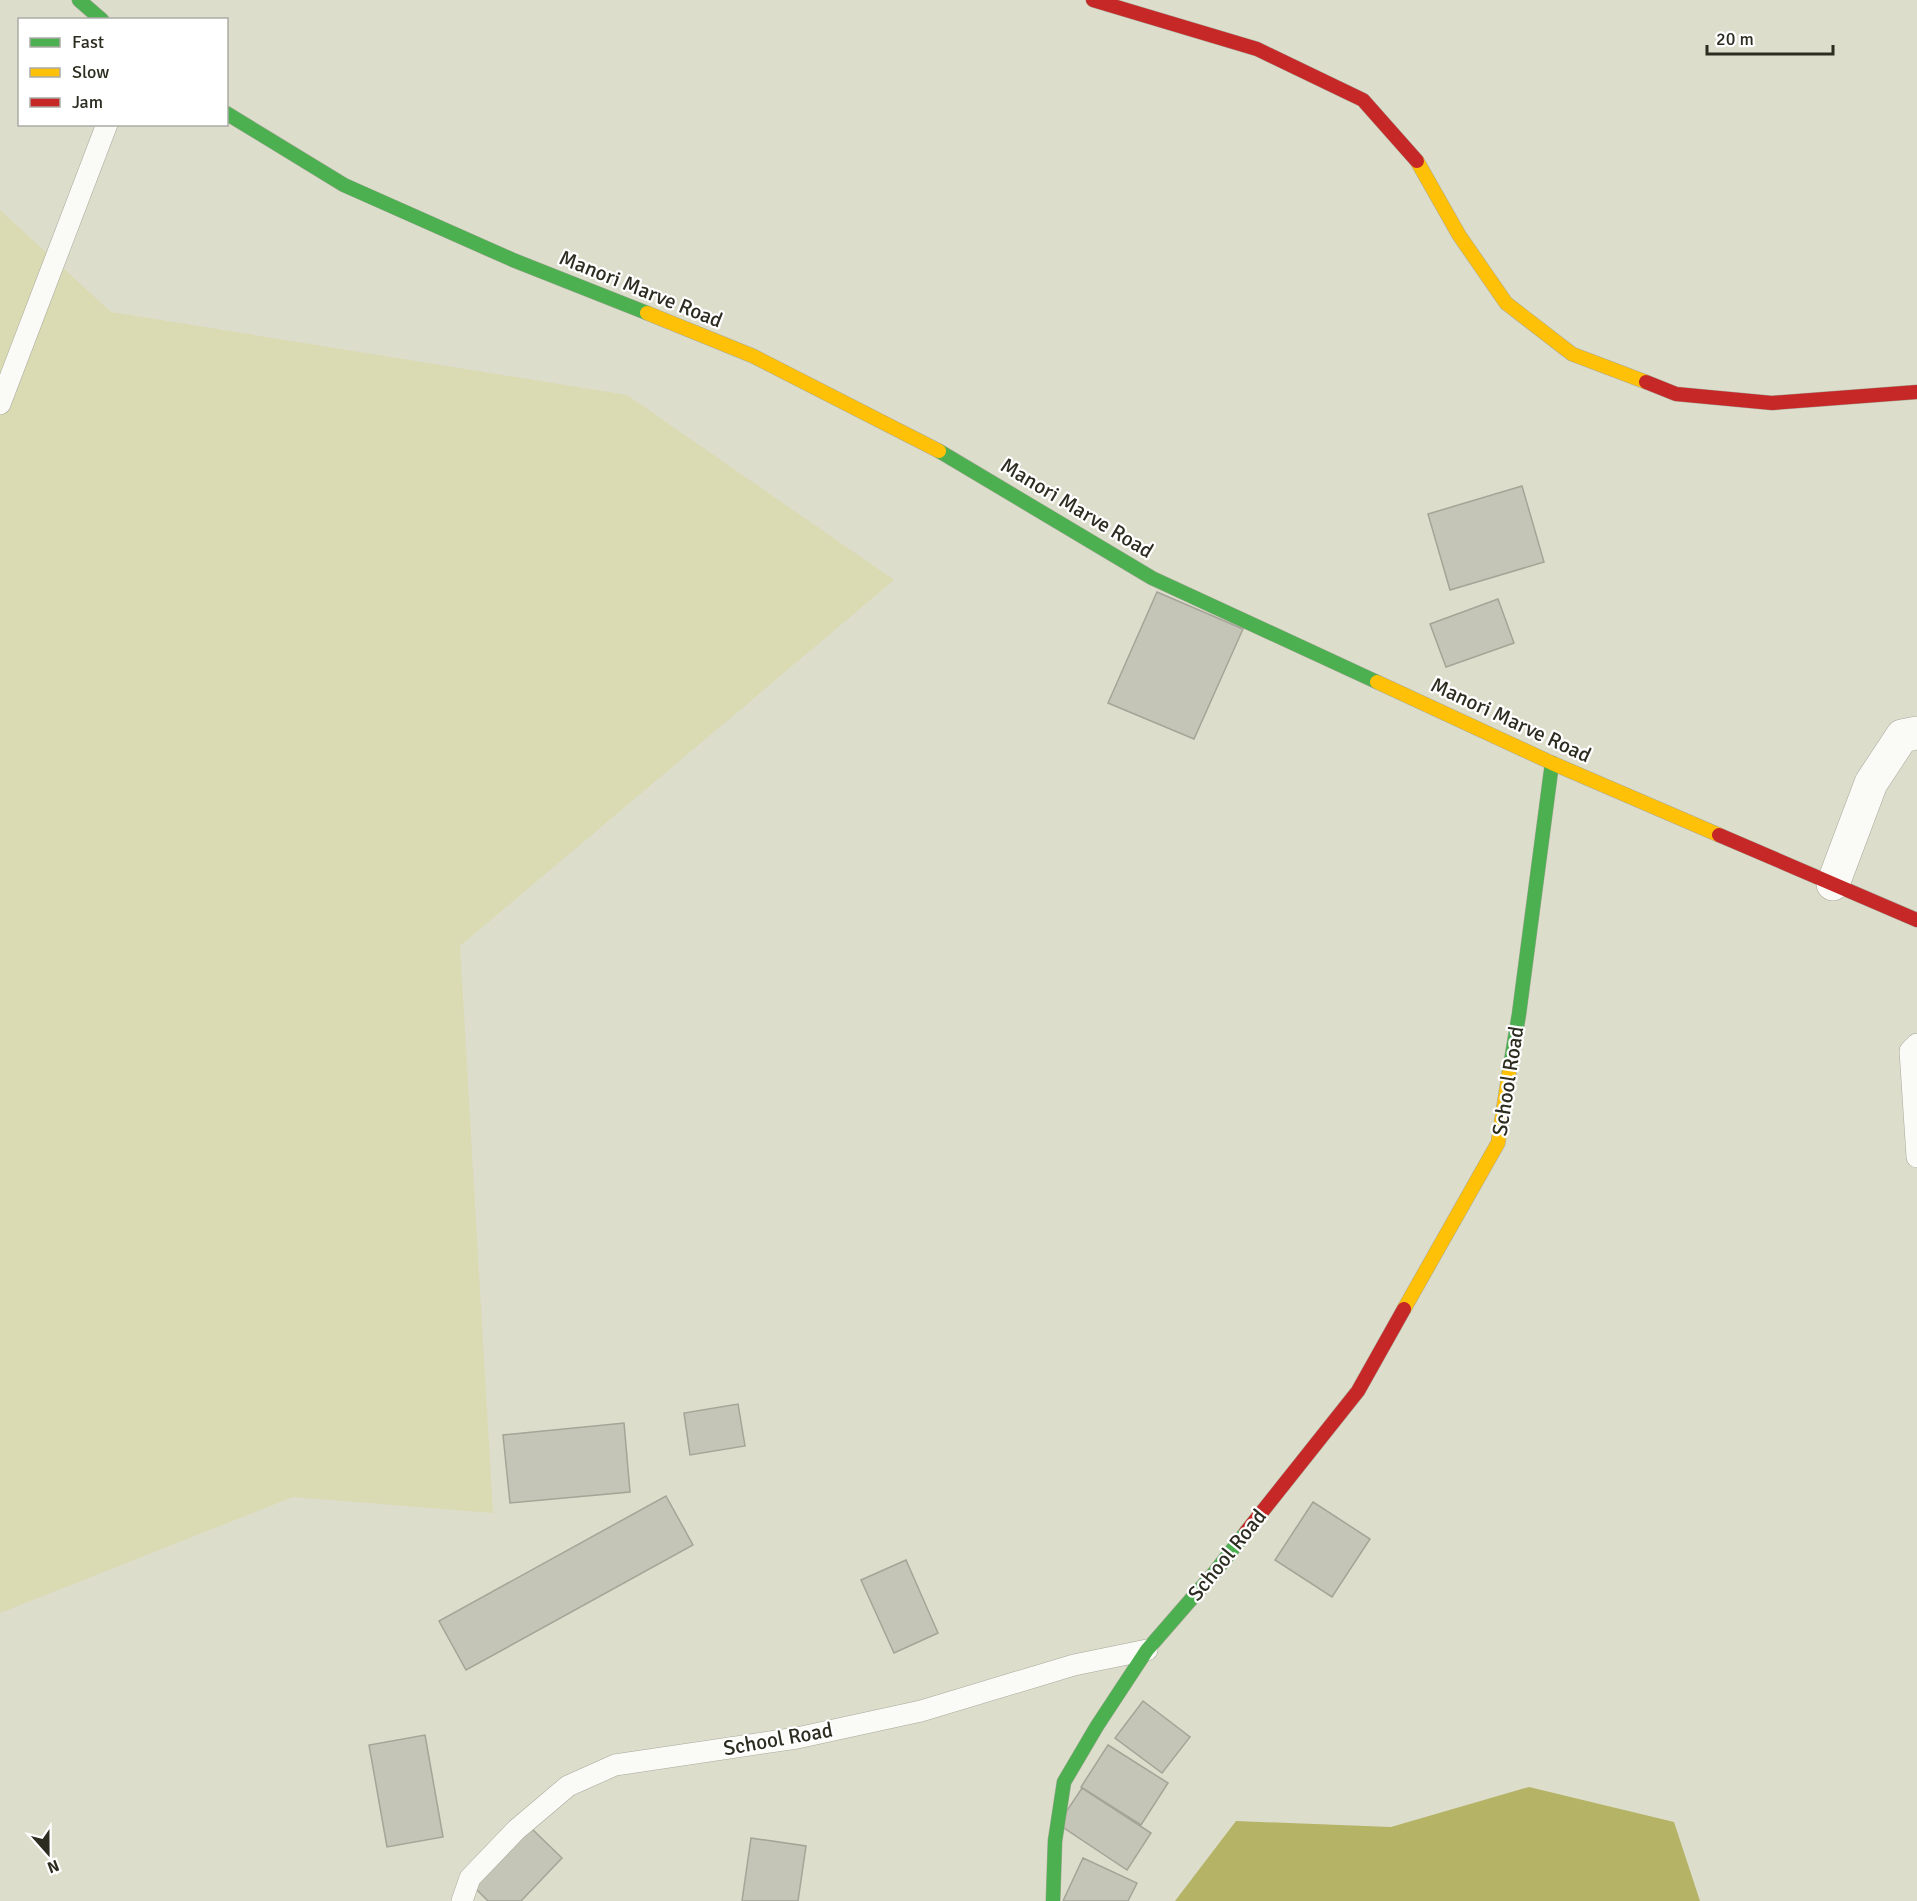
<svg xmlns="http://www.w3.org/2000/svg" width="1917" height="1901" font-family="Signika,sans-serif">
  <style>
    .green { fill: #dadab3 }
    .water { fill: #b4b366 }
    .building { fill: #c4c4b7; stroke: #a4a497; stroke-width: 1.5 }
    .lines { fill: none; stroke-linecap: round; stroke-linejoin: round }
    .lane-casing { stroke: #a8a89a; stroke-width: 22 }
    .street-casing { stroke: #a8a89a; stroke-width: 34 }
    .fast-casing { stroke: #a8a89a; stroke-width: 15 }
    .slow-casing { stroke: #a8a89a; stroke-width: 15 }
    .jam-casing { stroke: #a8a89a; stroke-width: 15 }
    .lane { stroke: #fafaf7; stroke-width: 21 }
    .street { stroke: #fafaf7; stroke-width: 33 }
    .fast { stroke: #4caf50; stroke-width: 14 }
    .slow { stroke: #ffc107; stroke-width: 14 }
    .jam { stroke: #c62828; stroke-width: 14 }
    .labels { text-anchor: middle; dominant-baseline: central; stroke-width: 4.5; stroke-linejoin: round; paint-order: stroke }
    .street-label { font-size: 21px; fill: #2c2c20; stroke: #fff }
  </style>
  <rect width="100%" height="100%" fill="#ddc"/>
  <path class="green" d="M0 210 111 312 627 395 894 580 460 946 493 1513 293 1497 0 1613Z"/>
  <path class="water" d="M1529 1787 1674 1822 1700 1901H1175L1236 1821 1391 1827Z"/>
  <path class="building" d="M1522 486 1544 562 1450 590 1428 514Z
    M1157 592 1243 629 1194 739 1108 703Z
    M1498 599 1514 643 1446 667 1430 624Z
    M738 1404 745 1446 690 1455 684 1413Z
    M624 1423 630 1492 510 1503 503 1435Z
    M666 1496 693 1545 466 1670 439 1621Z
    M1313 1502 1370 1539 1332 1597 1275 1560Z
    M906 1560 938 1633 894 1653 861 1580Z
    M1143 1701 1190 1737 1162 1773 1115 1738Z
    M425 1735 443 1837 387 1847 369 1745Z
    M1108 1745 1168 1783 1141 1825 1081 1787Z
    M1082 1788 1151 1833 1127 1870 1058 1824Z
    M531 1828 562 1858 521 1901H488L474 1887Z
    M751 1838 806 1846 798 1901H742Z
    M1083 1858 1137 1883 1128 1901H1063Z"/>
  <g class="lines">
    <defs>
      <path id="lane" d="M0 404 107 124
        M1917 1044 1910 1051 1917 1157
        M462 1901 470 1878 516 1830 568 1786 615 1765 797 1738 921 1711 1074 1665 1147 1650"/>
      <path id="street" d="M1833 884 1871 783 1902 736 1917 733"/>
      <path id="fast" d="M79 0 102 20
        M226 113 344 185 513 260 647 313
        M939 451 1152 578 1377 682
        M1509 1073 1519 1014 1552 763
        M1053 1901 1055 1841 1064 1782 1097 1726 1147 1650 1214 1573 1246 1532"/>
      <path id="slow" d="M1417 161 1459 235 1506 303 1572 354 1646 382
        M647 313 753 356 939 451
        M1377 682 1552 763 1719 835
        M1404 1309 1498 1143 1509 1073"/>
      <path id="jam" d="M1093 0 1257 49 1363 100 1417 161
        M1646 382 1676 394 1772 403 1917 392
        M1719 835 1917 920
        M1246 1532 1358 1391 1404 1309"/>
    </defs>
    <use href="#lane" class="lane-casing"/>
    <use href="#street" class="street-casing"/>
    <use href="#fast" class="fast-casing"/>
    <use href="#slow" class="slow-casing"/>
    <use href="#jam" class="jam-casing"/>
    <use href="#lane" class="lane"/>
    <use href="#street" class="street"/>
    <use href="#fast" class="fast"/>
    <use href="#slow" class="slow"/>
    <use href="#jam" class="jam"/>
  </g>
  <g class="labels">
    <g class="street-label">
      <text transform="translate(641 289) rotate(22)">Manori Marve Road</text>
      <text transform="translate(1077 508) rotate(31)">Manori Marve Road</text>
      <text transform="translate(1511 720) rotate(25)">Manori Marve Road</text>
      <text transform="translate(1508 1081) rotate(-81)">School Road</text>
      <text transform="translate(1227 1555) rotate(-51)">School Road</text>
      <text transform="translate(778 1739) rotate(-10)">School Road</text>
    </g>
  </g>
  <rect x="18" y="18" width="210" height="108" fill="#ffffff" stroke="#ababa6" stroke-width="1.5"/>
  <rect x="30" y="38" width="30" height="9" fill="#4caf50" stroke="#ababa6" stroke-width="1.5"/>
  <text x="72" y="48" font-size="18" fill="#2c2c20">Fast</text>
  <rect x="30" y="68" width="30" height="9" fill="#ffc107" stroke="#ababa6" stroke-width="1.5"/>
  <text x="72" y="78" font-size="18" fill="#2c2c20">Slow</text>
  <rect x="30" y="98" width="30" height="9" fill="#c62828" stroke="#ababa6" stroke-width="1.5"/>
  <text x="72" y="108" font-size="18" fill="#2c2c20">Jam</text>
  <g transform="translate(48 1853) rotate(159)" stroke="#ffffff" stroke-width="4.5" paint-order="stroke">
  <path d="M0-4.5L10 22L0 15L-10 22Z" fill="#2c2c20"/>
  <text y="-9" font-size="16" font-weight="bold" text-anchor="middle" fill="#2c2c20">N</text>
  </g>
  <path d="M1707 45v9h126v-9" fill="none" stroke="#2c2c20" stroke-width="3"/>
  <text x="1716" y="45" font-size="18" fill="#2c2c20" stroke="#ffffff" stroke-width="4.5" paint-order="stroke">20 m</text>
</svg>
